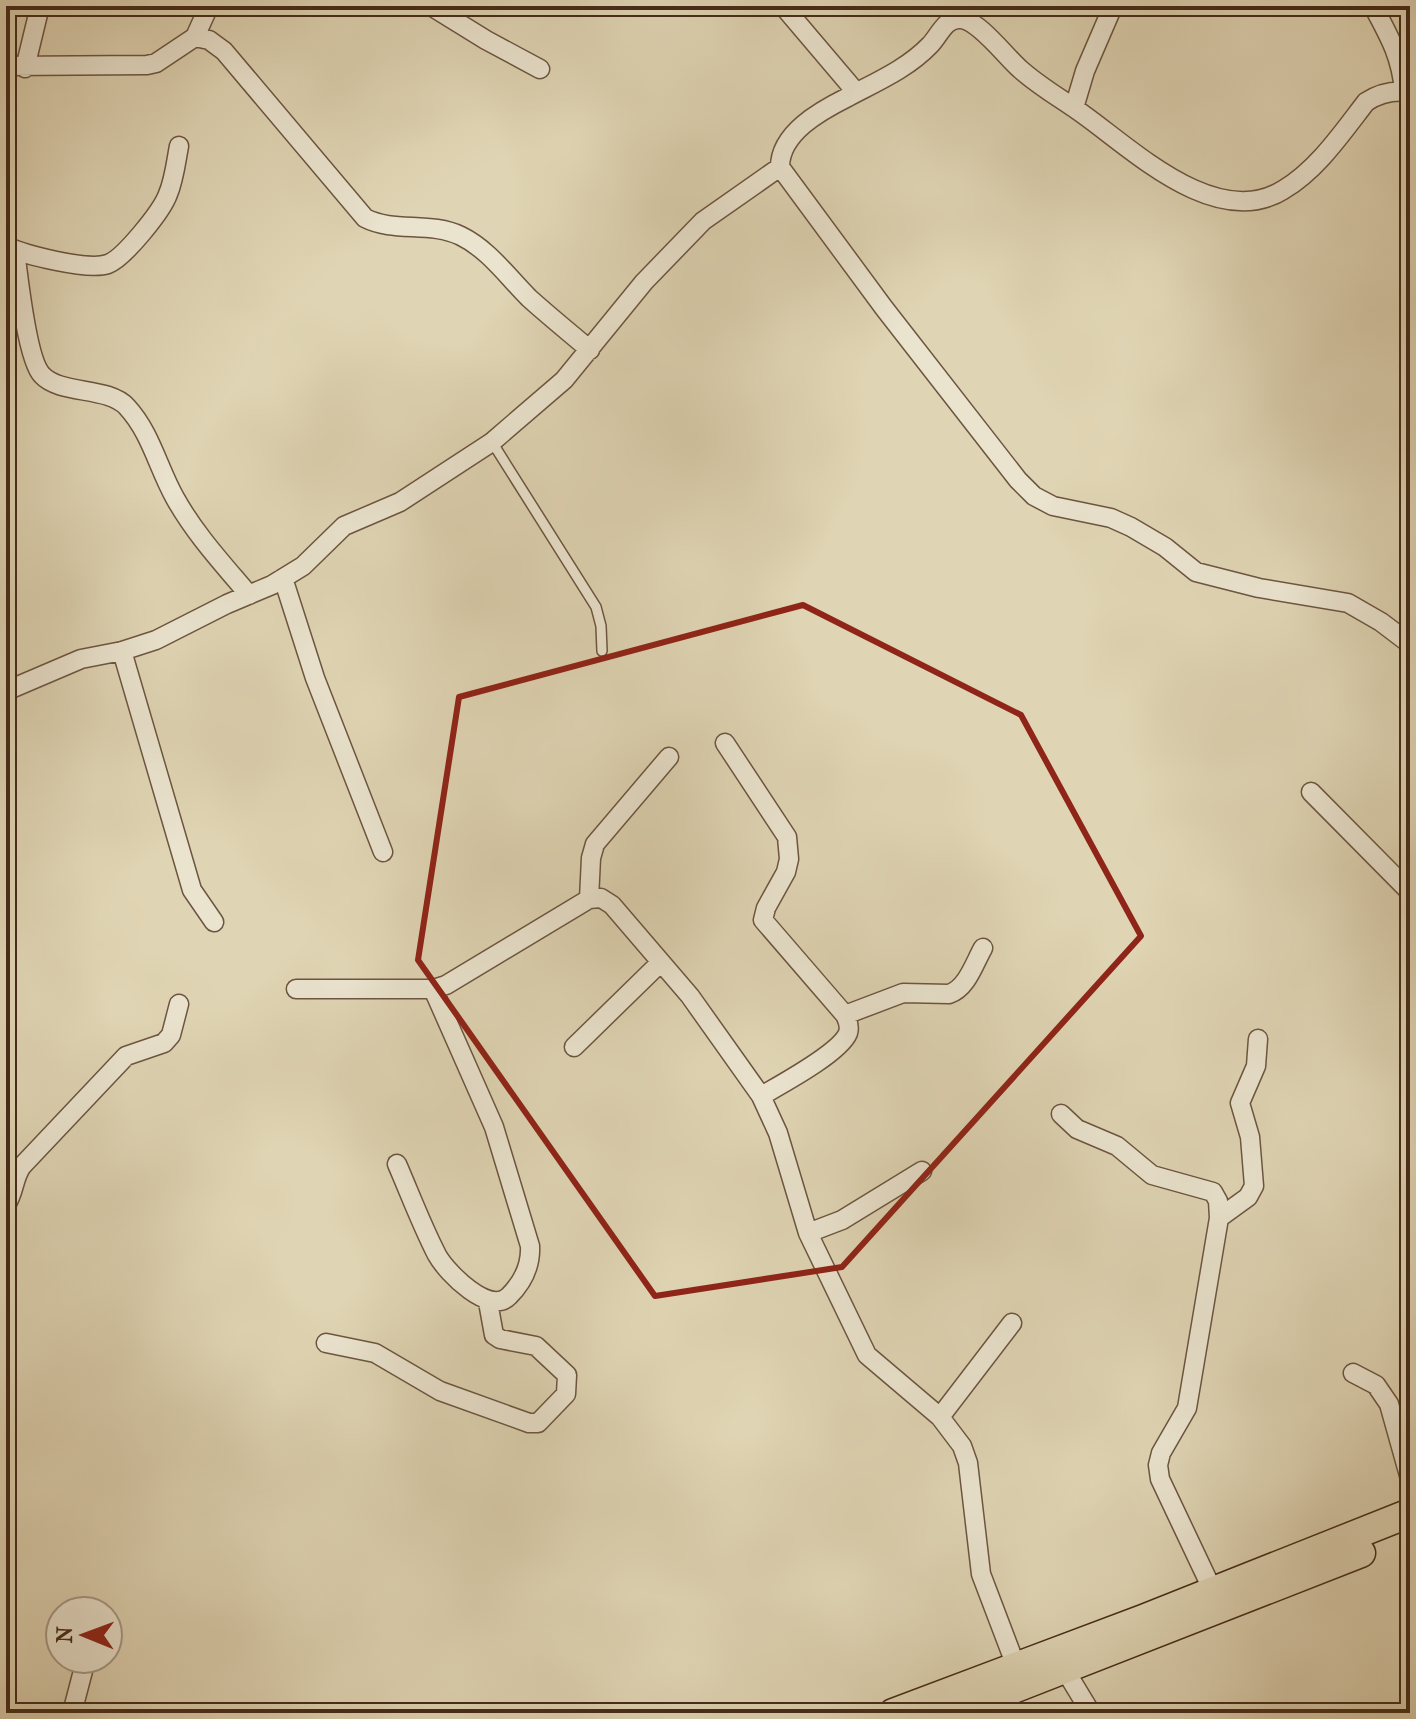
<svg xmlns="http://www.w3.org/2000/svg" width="1416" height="1719" font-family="'IM FELL French Canon',serif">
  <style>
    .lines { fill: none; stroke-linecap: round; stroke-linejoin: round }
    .lane-casing { stroke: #6c5540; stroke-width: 12 }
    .street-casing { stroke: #6c5540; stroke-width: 21 }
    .primary-casing { stroke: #452b19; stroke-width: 31 }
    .lane { stroke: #eae3ce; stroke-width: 9 }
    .street { stroke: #eae3ce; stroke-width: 18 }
    .primary { stroke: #dfd4b3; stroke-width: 28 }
    .marked { fill: none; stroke: #8f2418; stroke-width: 6; stroke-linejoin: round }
  </style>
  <rect width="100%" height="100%" fill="#dfd4b3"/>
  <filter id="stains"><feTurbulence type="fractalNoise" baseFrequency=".0025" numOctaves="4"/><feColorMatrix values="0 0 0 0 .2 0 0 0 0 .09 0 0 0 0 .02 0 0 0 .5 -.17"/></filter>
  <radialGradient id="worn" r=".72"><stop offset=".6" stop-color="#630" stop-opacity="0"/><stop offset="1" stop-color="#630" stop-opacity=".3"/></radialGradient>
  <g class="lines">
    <defs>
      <path id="lane" d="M492 442 596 607 601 626 602 651"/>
      <path id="street" d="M431 6 486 40 540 69
        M783 6 856 92
        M1373 6C1389 36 1401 56 1404 91
        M195 37 209 6
        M6 66 147 65 156 63 195 37 209 40 224 51 365 218C394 233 430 221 461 236 488 249 508 277 529 298 549 316 570 333 590 350
        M25 68 40 6
        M1410 92C1394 90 1379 93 1366 102 1342 133 1317 170 1283 190 1217 231 1133 150 1084 115 1062 99 1040 87 1020 69 1006 57 978 19 960 19 945 18 939 36 930 45 907 69 876 82 848 97 820 111 780 133 780 167L884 308 1018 480 1034 496 1053 506 1111 518 1131 527 1165 547 1196 572 1259 588 1348 603 1381 622 1410 644
        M1074 108 1085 71 1113 6
        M6 246C25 255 88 271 108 264 124 258 162 211 168 194 174 180 176 162 179 146
        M15 250C18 274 27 360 42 375 60 395 108 386 127 407 151 433 158 468 175 498 195 534 223 564 249 595
        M283 578 315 678 383 852
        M122 651 192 890 214 922
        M6 691 81 659 122 651 156 640 227 604 272 585 303 566 344 526 400 502 492 442 564 380 644 282 703 221 780 167
        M725 743 787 837 789 859 786 872 766 908 763 920 845 1015C848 1021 850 1027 848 1033 840 1053 780 1085 761 1096
        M1311 792 1410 892
        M589 899 591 858 595 844 669 757
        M296 989H433L446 985 589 899 601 898 612 905 690 996 761 1096 778 1133 808 1233 867 1355 940 1417 962 1446 968 1463 981 1574 1016 1666
        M845 1015 903 993 949 994C967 988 974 964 983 948
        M574 1047 661 962
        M1061 1114 1077 1129 1117 1146 1152 1175 1213 1192 1218 1201 1219 1218 1187 1408 1161 1453 1158 1465 1160 1479 1213 1591
        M397 1164C410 1194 422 1226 437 1255 447 1273 490 1316 509 1296 523 1282 531 1266 530 1246L494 1127 433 989
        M6 1205C15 1191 13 1179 22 1166L126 1056 164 1043 171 1035 179 1004
        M1219 1218 1248 1197 1254 1186 1250 1137 1240 1103 1256 1066 1258 1039
        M808 1233 842 1220 922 1171
        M326 1343 375 1353 440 1391 529 1423H538L566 1394 567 1375 536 1346 500 1339 494 1335 488 1302
        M1353 1373 1376 1385 1389 1404 1410 1479
        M940 1417 1012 1323
        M1065 1670 1091 1713
        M72 1713 84 1667"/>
      <path id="primary" d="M893 1713 1143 1619 1410 1513
        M952 1713 1361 1553"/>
    </defs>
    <use href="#lane" class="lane-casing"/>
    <use href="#street" class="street-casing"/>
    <use href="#primary" class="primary-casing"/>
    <use href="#lane" class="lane"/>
    <use href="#street" class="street"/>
    <use href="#primary" class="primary"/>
  </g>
  <path class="marked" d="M803 605 1021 715 1141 936 842 1267 655 1296 418 960 459 697Z"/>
  <rect width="1416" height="1719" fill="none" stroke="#dfd4b3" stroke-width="32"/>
  <rect x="8" y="8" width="1400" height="1703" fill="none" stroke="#452b19" stroke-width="4"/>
  <rect x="16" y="16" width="1384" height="1687" fill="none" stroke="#452b19" stroke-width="2"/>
  <g transform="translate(84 1635) rotate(271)"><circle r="38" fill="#eae3ce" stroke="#a89986" stroke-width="2"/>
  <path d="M0-6L14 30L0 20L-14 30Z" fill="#8f2418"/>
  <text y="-12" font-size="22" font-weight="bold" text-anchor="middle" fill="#452b19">N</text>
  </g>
  <rect width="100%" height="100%" filter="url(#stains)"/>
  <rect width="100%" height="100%" fill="url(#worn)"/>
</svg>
